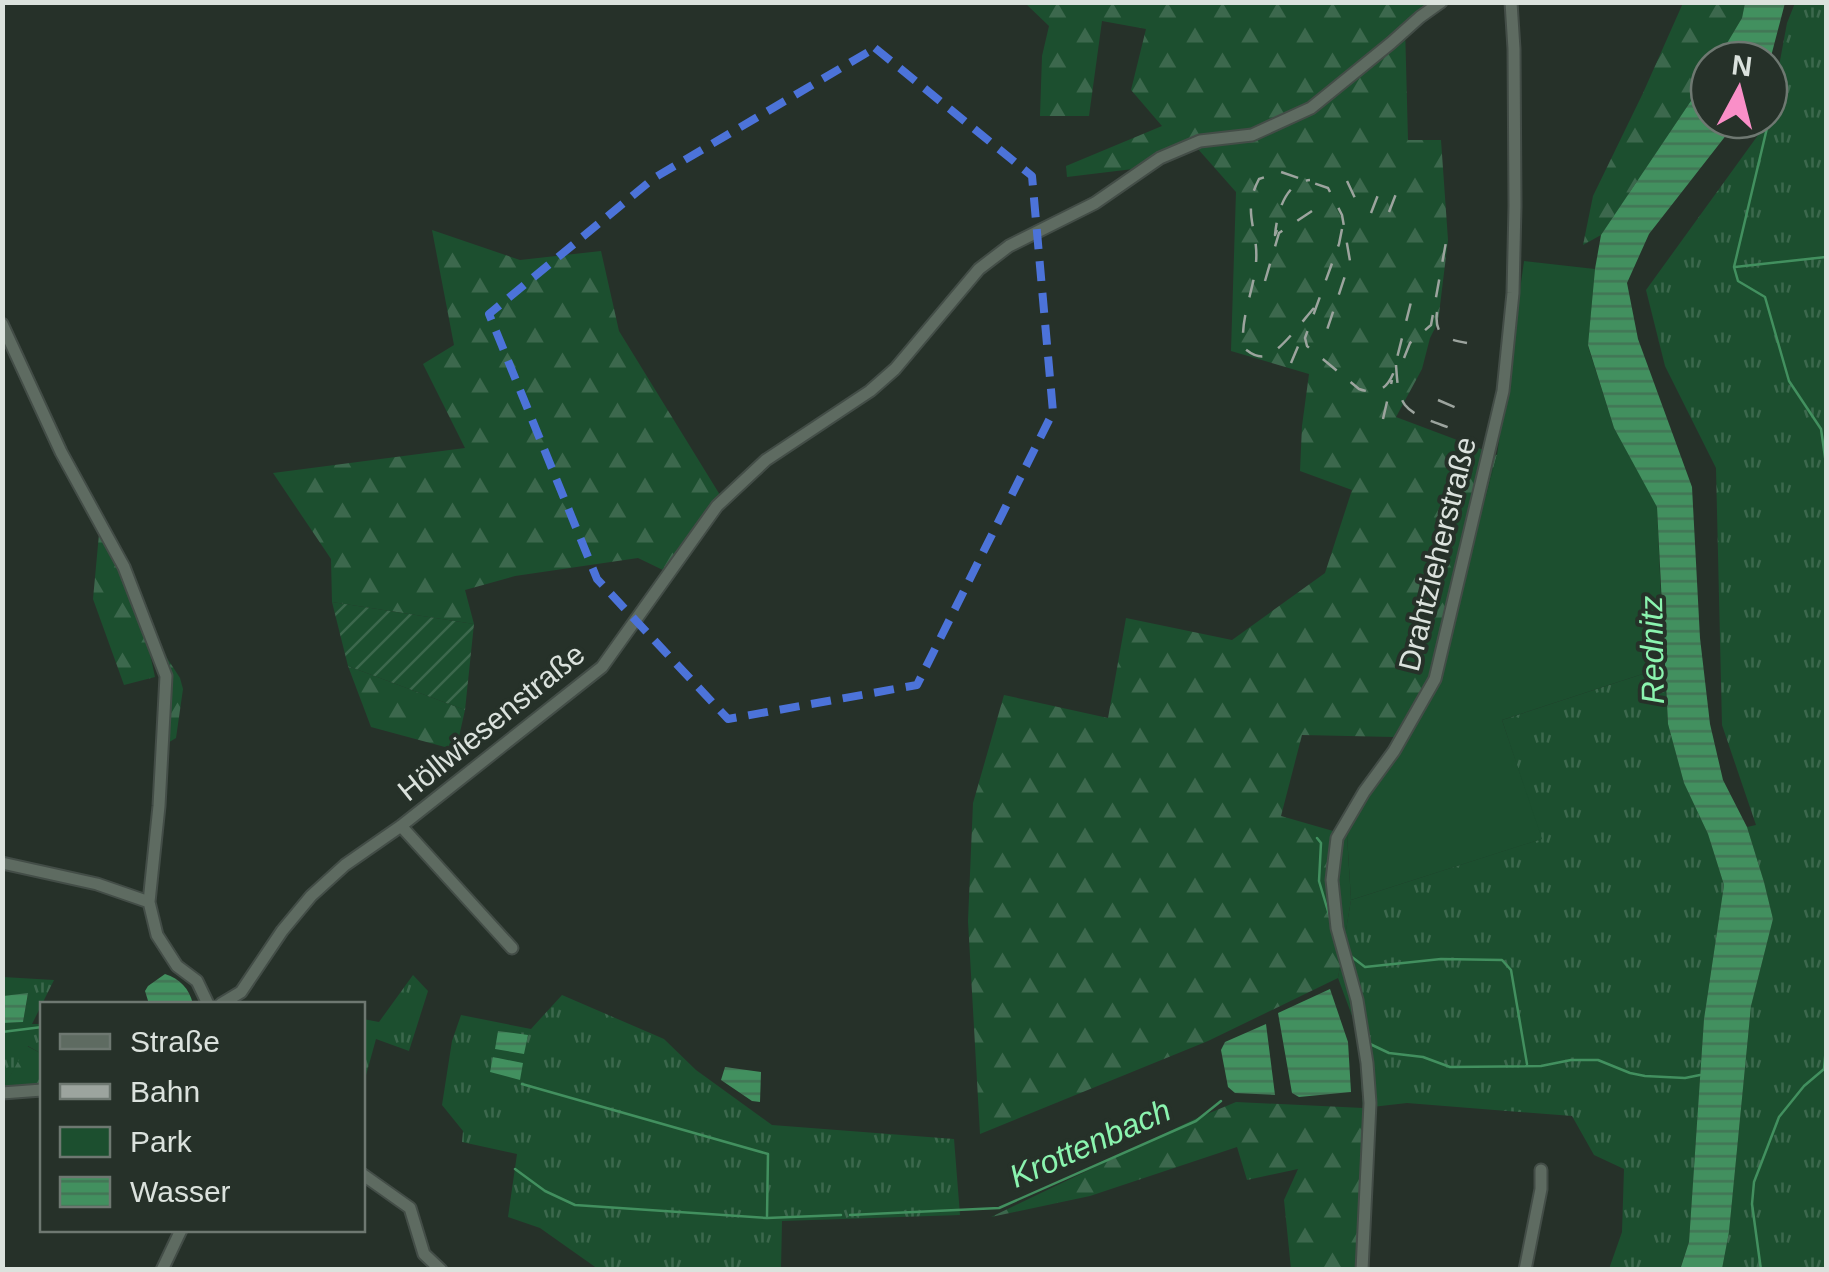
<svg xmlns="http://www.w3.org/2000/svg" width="1829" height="1272" font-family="Arial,sans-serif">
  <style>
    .grass { fill: url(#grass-tufts) }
    .forest { fill: url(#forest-firs) }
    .park { fill: #1c4f2f }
    .garden { fill: url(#garden-furrows) }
    .water { fill: url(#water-rules) }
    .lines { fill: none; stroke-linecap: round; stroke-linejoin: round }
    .stream { stroke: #42905f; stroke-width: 2.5 }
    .minor-casing { stroke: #434d47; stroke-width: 15 }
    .minor { stroke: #5e6b61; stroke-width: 11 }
    .rail { stroke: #9ca49e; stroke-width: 2.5; stroke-dasharray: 18 18; stroke-linecap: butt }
    .marked { fill: none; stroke: #4c73d9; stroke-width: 8; stroke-dasharray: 20 12; stroke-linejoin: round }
    .labels { text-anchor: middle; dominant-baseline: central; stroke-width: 8; stroke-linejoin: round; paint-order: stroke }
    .street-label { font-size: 30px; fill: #dbe2dd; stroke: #263129 }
    .water-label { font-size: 32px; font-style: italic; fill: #8bf4af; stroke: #263129 }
  </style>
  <defs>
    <pattern id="grass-tufts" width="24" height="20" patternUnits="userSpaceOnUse" patternTransform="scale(2.5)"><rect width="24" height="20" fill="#1c4f2f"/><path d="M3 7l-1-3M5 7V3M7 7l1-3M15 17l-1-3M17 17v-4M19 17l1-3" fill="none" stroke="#3c684d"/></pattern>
    <pattern id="forest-firs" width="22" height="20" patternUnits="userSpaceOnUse" patternTransform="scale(2.5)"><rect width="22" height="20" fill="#1c4f2f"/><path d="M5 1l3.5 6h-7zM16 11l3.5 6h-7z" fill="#3c684d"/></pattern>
    <pattern id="garden-furrows" width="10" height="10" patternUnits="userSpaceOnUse" patternTransform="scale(2.5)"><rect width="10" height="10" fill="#1c4f2f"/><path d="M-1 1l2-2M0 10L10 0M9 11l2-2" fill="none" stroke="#3c684d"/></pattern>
    <pattern id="water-rules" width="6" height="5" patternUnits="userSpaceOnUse" patternTransform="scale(2.5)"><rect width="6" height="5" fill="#42905f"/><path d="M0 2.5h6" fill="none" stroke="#427555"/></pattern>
  </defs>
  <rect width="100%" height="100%" fill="#263129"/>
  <path class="grass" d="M1795 3H1826V1269H1722L1729 1232 1751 1006 1773 919 1764 882 1747 827 1756 825 1722 725 1716 468 1665 366 1646 290 1769 120 1787 23Z
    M1664 667 1668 724 1684 783 1708 834 1724 885 1704 1019 1689 1242 1680 1269H1609L1622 1232 1624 1169 1594 1155 1572 1116 1407 1103 1363 1108 1358 1032 1338 978 1351 900 1541 839 1502 720Z
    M413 975 428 991 409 1051 376 1039 363 1086V1019L379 1022Z
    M3 977 54 980 32 1024H42V1054L28 1046 3 1088V1023L23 1022 28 994 3 996Z
    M562 995 664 1039 696 1070 772 1125 954 1139 960 1215 782 1221 781 1269H598L540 1228 508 1217 517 1154 462 1142 463 1131 442 1105 452 1041 461 1015 531 1029Z"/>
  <path class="forest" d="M1025 3H1429L1405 26 1408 140H1441L1448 240 1438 322 1430 338 1422 369 1396 417 1497 455 1436 681 1394 737 1302 735 1281 816 1347 835 1351 900 1338 978 1208 1041 980 1134 968 921 973 803 1004 695 1108 718 1126 618 1232 640 1325 573 1352 490 1300 471 1302 426 1309 374 1231 351 1236 192 1190 140 1133 169 1067 177 1066 166 1162 126 1131 90 1146 29 1102 21 1089 116H1040L1042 56 1049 26Z
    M1683 3H1745L1742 18 1717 60H1709V74L1703 83 1601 235 1583 245 1593 196 1643 93Z
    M432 230 520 260 601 251 619 331 720 495 665 571 638 558 515 576 465 590 474 624 332 602 331 559 273 473 465 448 423 364 454 345Z
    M99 534C126 580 145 624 155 677L124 685 93 599Z
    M156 641 180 678 183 689 176 738 166 744 168 680Z
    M348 666 465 710 456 750 371 727Z
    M27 1046 42 1054V1086L3 1088Z
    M1236 1102 1363 1108V1161L1357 1269H1291L1284 1200 1298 1169 1247 1180 1237 1147 1090 1196 991 1217 1195 1119Z"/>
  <path class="park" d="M1524 261 1595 269 1588 346 1614 428 1657 506 1664 667 1502 720 1542 839 1351 900 1347 835 1436 680 1497 455Z"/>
  <path class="garden" d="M332 602 474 624 465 710 348 666Z"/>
  <path class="water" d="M1745 3H1785L1769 64V60H1717L1742 18Z
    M1709 74V120H1738L1649 234 1627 283 1638 339 1692 487 1700 638 1710 724 1723 780 1747 827 1764 882 1773 919 1751 1006 1729 1232 1722 1269 1680 1270 1689 1242 1704 1019 1724 885 1708 834 1684 783 1668 724 1657 507 1614 428 1588 345 1595 269 1601 235Z
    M165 974C180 979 189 988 193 1004H149L145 991 148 986Z
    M1330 989 1348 1042 1351 1092 1299 1097 1292 1093 1278 1013Z
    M28 993 23 1022 3 1023V996Z
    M1266 1024 1275 1095 1235 1093 1228 1087 1221 1050 1225 1042Z
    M498 1031 528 1035 524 1054 495 1049Z
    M493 1057 523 1063 520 1080 490 1072Z
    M725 1067 761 1072 760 1102 752 1101 721 1080Z"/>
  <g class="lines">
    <path class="stream" d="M1767 128 1734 267 1738 281 1765 297 1789 381 1821 429 1826 464
      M1735 267 1826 257
      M1317 838 1321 843 1319 881 1330 918
      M1348 954 1365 967 1441 959 1502 960 1511 970 1527 1064
      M2 1032 42 1027
      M1370 1044 1389 1053 1423 1057 1450 1067 1541 1066 1571 1060H1598L1630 1073 1645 1076 1685 1078 1700 1075
      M362 1068 365 1069
      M522 1084 768 1154 767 1216
      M515 1169 545 1191 575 1205 767 1218 841 1215
      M850 1215 999 1208 1196 1121 1221 1101
      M1761 1270 1752 1204 1754 1182 1779 1117 1804 1086 1824 1069 1826 1047"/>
    <defs>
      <path id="minor" d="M2 324 61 452 124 567 166 676 159 806 149 902 157 935 177 966 197 981 208 1004
        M401 826 512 948
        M2 863 97 884 149 902
        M221 1004 241 992 282 931 311 896 345 865 401 826 602 667 717 506 766 460 870 391 895 369 979 269 1009 246 1095 203 1160 158 1200 141 1252 135 1311 108 1391 43 1420 17 1441 2
        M2 1093 42 1090
        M362 1174 410 1208 424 1254 441 1270
        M162 1270 181 1230
        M1362 1270 1370 1103 1367 1063 1357 1000 1337 928 1332 880 1337 838 1364 792 1394 751 1435 679 1503 391 1513 293 1515 206 1514 49 1511 2
        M1525 1270 1541 1189V1170"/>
    </defs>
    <use href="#minor" class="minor-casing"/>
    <use href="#minor" class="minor"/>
    <path class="rail" d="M1347 181 1360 209
      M1389 212 1399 186
      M1371 213 1383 182
      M1342 229 1339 244 1305 338 1307 346 1359 389C1376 395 1386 390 1393 374L1412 298
      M1277 230 1275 235C1277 213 1285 182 1310 180
      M1265 281 1279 233 1312 211
      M1314 308C1304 319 1280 352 1266 356 1257 358 1250 353 1244 348 1239 320 1254 291 1256 263 1259 229 1241 213 1259 179L1281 172 1328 188 1342 215 1350 261 1325 336
      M1437 312C1434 336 1446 339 1467 343
      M1404 358 1410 343 1431 325 1446 242
      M1291 363 1304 332
      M1396 365C1397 377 1397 394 1405 405 1415 418 1442 424 1457 431
      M1438 400 1459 409
      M1383 419 1392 380"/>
  </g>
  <path class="marked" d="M875 48 1032 176 1053 412 917 685 728 719 597 579 489 314 654 178Z"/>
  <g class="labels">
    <g class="street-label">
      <text transform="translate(1437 554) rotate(-76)">Drahtzieherstraße</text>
      <text transform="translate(491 722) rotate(-39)">Höllwiesenstraße</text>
    </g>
    <g class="water-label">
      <text transform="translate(1652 650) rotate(-91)">Rednitz</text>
      <text transform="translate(1090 1143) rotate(-24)">Krottenbach</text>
    </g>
  </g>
  <rect width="1829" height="1272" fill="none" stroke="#dbe2dd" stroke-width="10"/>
  <rect x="40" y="1002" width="325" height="230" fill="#263129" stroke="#6e7871" stroke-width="2.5"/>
  <rect x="60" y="1034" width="50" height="15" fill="#5e6b61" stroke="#6e7871" stroke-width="2.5"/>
  <text x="130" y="1052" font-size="30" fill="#dbe2dd">Straße</text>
  <rect x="60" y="1084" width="50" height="15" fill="#9ca49e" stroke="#6e7871" stroke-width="2.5"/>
  <text x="130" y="1102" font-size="30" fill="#dbe2dd">Bahn</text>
  <rect x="60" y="1127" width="50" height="30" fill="#1c4f2f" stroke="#6e7871" stroke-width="2.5"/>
  <text x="130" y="1152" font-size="30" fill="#dbe2dd">Park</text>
  <rect x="60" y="1177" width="50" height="30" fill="url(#water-rules)" stroke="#6e7871" stroke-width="2.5"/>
  <text x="130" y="1202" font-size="30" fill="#dbe2dd">Wasser</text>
  <g transform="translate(1739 90) rotate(7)"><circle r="48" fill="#263129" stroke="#6e7871" stroke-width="2.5"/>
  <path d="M0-8L18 38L0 25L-18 38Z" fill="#fa8fc8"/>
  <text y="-15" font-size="28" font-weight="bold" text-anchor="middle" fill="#dbe2dd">N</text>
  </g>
</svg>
